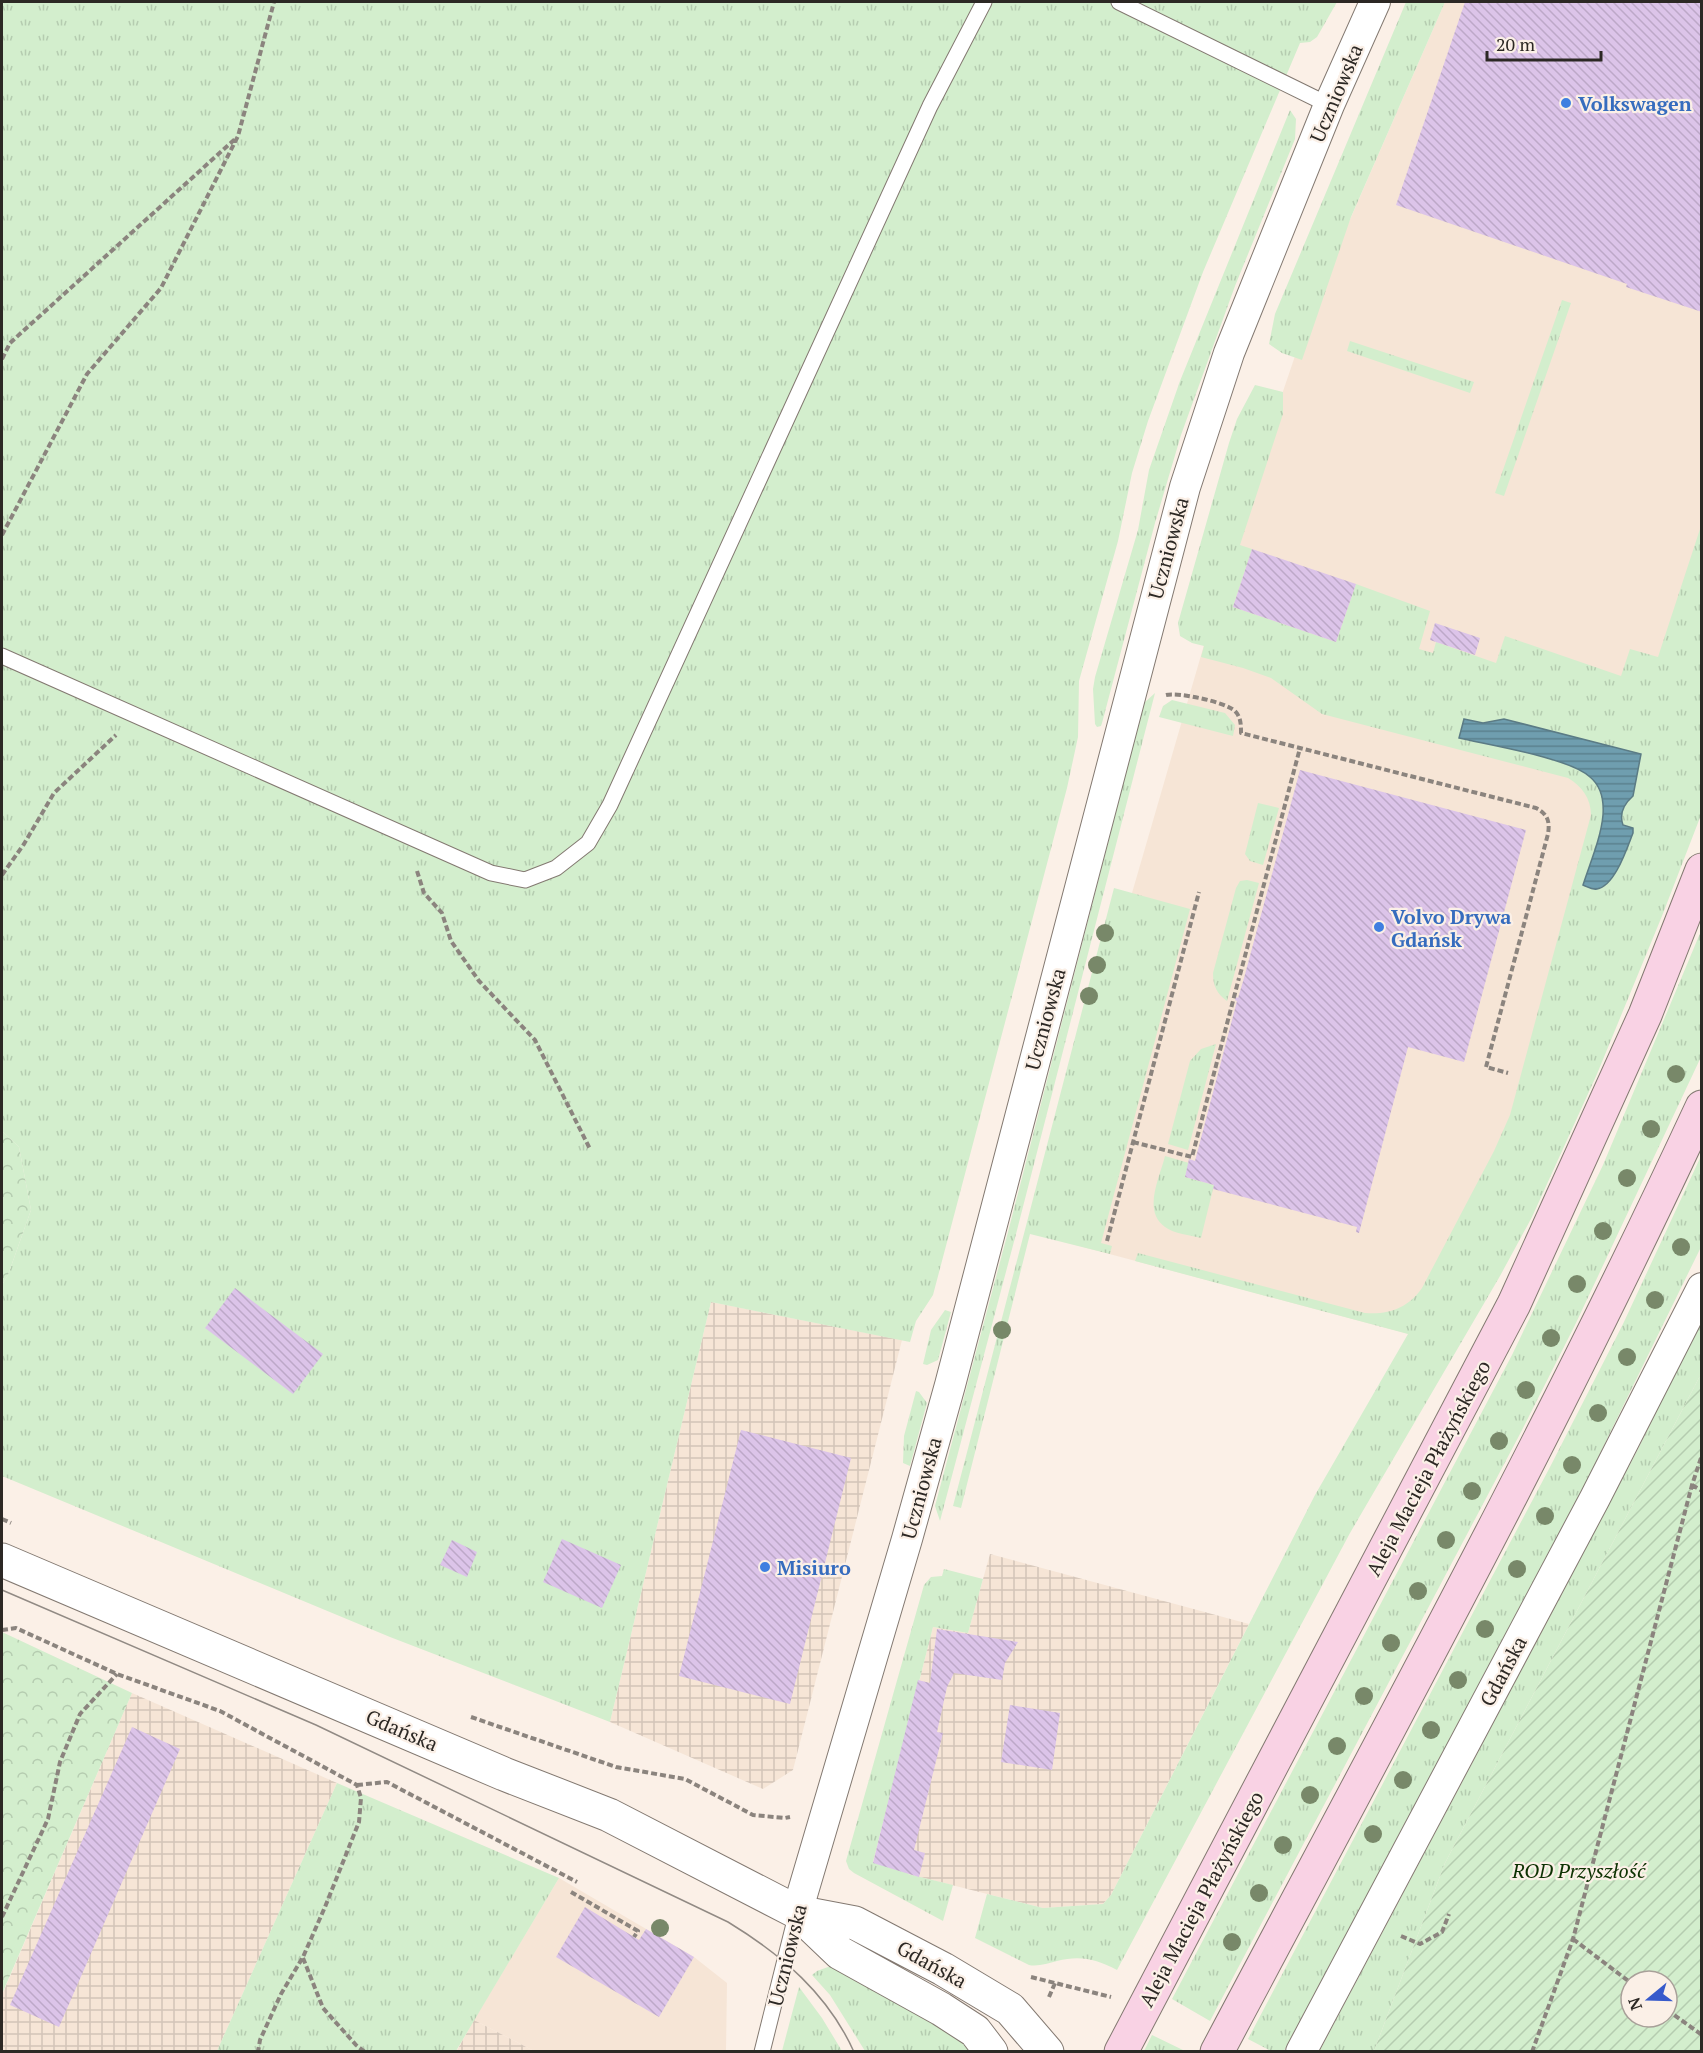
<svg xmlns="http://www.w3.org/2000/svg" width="1703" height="2053" font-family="'PT Serif',serif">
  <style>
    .built { fill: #f6e5d6 }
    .industrial { fill: url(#industrial-grid) }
    .grass { fill: url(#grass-tufts) }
    .forest { fill: url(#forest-crowns) }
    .garden { fill: url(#garden-furrows); fill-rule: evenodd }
    .water { fill: url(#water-rules); stroke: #5b7b85; stroke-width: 1.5 }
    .building { fill: url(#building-back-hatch) }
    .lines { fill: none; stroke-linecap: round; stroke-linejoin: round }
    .service-casing { stroke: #837971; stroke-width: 17 }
    .minor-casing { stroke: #837971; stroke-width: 32 }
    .tertiary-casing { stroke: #837971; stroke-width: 35 }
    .secondary-casing { stroke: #837971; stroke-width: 35 }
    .path { stroke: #8b847e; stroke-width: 4; stroke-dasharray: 6 3; stroke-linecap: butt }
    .service { stroke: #fff; stroke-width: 15 }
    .minor { stroke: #fff; stroke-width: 30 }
    .tertiary { stroke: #fff; stroke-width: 33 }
    .secondary { stroke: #f9d2e4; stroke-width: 33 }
    .tram { stroke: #918a84; stroke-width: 1.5 }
    .tree { fill: #788869 }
    .shop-dot { fill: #3f7fe0; stroke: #fbf0e7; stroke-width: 2 }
    .labels { text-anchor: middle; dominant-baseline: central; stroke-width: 4.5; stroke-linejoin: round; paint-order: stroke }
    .street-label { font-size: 20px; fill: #2c2824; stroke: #fbf0e7 }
    .shop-label { font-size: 20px; font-weight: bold; fill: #366cbe; stroke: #fbf0e7; text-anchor: start }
    .park-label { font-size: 20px; font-style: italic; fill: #0d3202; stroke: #fbf0e7 }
  </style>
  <defs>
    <pattern id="industrial-grid" width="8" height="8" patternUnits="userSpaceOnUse" patternTransform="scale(1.5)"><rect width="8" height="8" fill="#f6e5d6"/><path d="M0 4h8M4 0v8" fill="none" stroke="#d3c4b8"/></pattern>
    <pattern id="grass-tufts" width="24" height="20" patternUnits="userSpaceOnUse" patternTransform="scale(1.5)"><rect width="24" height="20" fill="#d3eecd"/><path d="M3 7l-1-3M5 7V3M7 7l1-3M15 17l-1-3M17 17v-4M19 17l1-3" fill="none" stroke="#b5ccb0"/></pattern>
    <pattern id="forest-crowns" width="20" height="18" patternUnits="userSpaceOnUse" patternTransform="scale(1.5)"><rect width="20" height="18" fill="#d3eecd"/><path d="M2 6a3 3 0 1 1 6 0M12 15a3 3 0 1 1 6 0" fill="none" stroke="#b5ccb0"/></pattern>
    <pattern id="garden-furrows" width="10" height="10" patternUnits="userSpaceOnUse" patternTransform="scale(1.5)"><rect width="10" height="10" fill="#d3eecd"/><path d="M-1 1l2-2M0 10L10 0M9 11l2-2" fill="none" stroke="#b5ccb0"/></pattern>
    <pattern id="water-rules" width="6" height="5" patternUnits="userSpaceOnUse" patternTransform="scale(1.5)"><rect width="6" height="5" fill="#6f9eaf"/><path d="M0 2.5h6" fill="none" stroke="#5b818e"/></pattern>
    <pattern id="building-back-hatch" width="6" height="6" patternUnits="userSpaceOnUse" patternTransform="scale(1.5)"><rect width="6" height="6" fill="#dcc4e9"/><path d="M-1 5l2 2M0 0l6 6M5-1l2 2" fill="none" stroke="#bda8c8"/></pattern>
  </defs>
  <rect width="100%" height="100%" fill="#fbf0e7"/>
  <path class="built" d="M1445 2H1701V591L1644 832 1409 1334 1042 1236 1132 893 1247 497 1311 309Z
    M559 1878 694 1957 727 1983 726 2051H534L474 2020Z"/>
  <path class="industrial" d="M711 1302 902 1340 793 1770 763 1789 610 1722Z
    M990 1554 1249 1624 1111 1895 1103 1904 1043 1908 908 1874 873 1863 933 1627 968 1633Z
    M132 1693 337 1783 217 2051 2 2052V1995Z
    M474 2020 534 2051 456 2052Z"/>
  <path class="grass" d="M2 2H1337L1317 37 1310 42 1300 43 1203 272 1148 421 1132 473 1118 541 1079 681 1078 737 1067 788 933 1295 916 1321 910 1342 711 1302 610 1722 390 1637 2 1476V1285L8 1275 31 1210 19 1147 2 1131Z
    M1406 2H1445L1351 217 1302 360 1282 353 1269 344 1275 314Z
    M1290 110 1296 119 1295 139 1235 286 1181 435 1155 523 1102 723 1101 726 1097 727 1095 724 1093 689 1095 677 1138 530 1149 470 1180 381Z
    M1562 300 1571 303 1504 496 1495 493Z
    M1350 341 1474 382 1470 393 1347 351Z
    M1255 385 1283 392V414L1240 545 1252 549 1233 607 1336 642 1356 584 1430 611 1419 649 1433 653 1436 642 1496 663 1505 636 1621 676 1630 649 1658 657 1701 526V815L1662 916 1597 1074 1532 1217 1500 1276 1350 1533 1117 1970C1096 1959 1080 1955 1057 1961 1048 1963 1038 1967 1029 1965L975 1938 987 1894 1043 1908 1103 1904 1111 1895 1315 1495 1408 1334 1135 1261 1138 1253 1365 1313C1389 1315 1408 1308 1422 1288L1494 1151 1510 1115 1591 815C1591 799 1582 786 1568 778L1322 714 1271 678 1243 668 1201 657 1204 646 1192 643 1180 636 1178 623 1229 443 1237 419Z
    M1155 693 1016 1234 940 1521 935 1506 1008 1232 1144 703Z
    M1172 700 1225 713 1235 725 1233 736 1159 717 1163 706Z
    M1258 803 1279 808 1263 865 1250 861 1245 854Z
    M1247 880 1259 883 1227 1001C1217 994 1213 986 1213 973L1236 888 1240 881Z
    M1114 888 1190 909 1101 1243 1112 1246 1110 1254 1030 1234 961 1508 953 1506Z
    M1701 931V1057L1575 1325 1521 1432 1210 2021 1172 1999 1512 1355 1603 1165Z
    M1216 1044 1188 1150 1168 1144 1190 1061 1201 1049Z
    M1165 1156 1189 1163 1185 1177 1214 1185 1201 1238C1190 1235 1174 1234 1165 1227 1142 1211 1160 1177 1165 1156Z
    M1701 1156V1247L1586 1482 1284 2051H1271L1248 2039 1550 1467 1623 1324Z
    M945 1310 951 1312 938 1360 927 1365 923 1364 931 1330Z
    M1701 1321V1374L1445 1863 1374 2051 1319 2052 1547 1622 1638 1449Z
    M916 1391 919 1392 927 1403 910 1466 903 1463 904 1436Z
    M944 1569 983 1579 968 1633 933 1627 873 1862 908 1873V1874L953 1885 943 1921 854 1873 849 1869 846 1861 924 1585 931 1577 942 1576Z
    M337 1783 559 1878 456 2051H217Z
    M828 1967H832L938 2020 975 2051H865L830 1995 812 1975 817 1971Z
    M799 1987 822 2018 842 2051H782Z
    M1152 2035 1185 2051H1144Z"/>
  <path class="forest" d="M2 1131 19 1147 31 1210 8 1275 2 1285Z
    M2 1632 132 1693 2 1994Z"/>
  <path class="garden" d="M1701 1374V2051H1374L1445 1863ZM1631 1981H1667V2017H1631Z"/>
  <path class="water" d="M1464 719 1483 723 1504 719 1641 754 1633 796C1624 804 1619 814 1623 825L1633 828V833C1627 848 1615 886 1597 889 1592 890 1588 887 1583 885 1590 863 1601 838 1603 815 1604 801 1601 786 1590 777 1570 758 1489 745 1459 738Z"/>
  <path class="building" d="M1465 2H1702V312L1626 287 1627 284 1396 205Z
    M1252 549 1356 584 1336 642 1233 607Z
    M1435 623 1480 638 1475 655 1430 640Z
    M1300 770 1526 830 1464 1062 1408 1047 1359 1233 1356 1232 1357 1227 1213 1189 1214 1185 1185 1177 1189 1159 1195 1161 1237 1001 1235 1000 1236 997 1238 998 1244 978Z
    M235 1288 323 1354 293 1394 205 1328Z
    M741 1430 851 1458 790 1704 679 1676Z
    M562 1539 621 1565 602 1608 543 1582Z
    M452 1540 477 1552 467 1577 440 1565Z
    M937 1629 1018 1642 1005 1663 1002 1680 954 1673 947 1687 937 1732 943 1733 914 1850 925 1853 919 1877 873 1863 918 1680 930 1683Z
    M1010 1705 1060 1713 1052 1770 1001 1762Z
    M132 1727 180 1749 59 2027 10 2005Z
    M585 1907 639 1940 646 1929 694 1957 659 2017 556 1957Z"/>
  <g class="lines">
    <defs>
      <path id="service" d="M1119 2 1329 105
        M2 656 491 873 525 880 556 868 588 843 610 805 930 106 984 2
        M762 2052 797 1912"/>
      <path id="minor" d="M797 1912 907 1539 950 1385 1185 487 1229 353 1329 105 1375 2
        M1301 2052 1595 1498 1702 1288"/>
      <path id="tertiary" d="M2 1560 504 1774 609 1815 797 1912 840 1953 941 2009 975 2031 991 2052
        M797 1912 855 1923 943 1969 1010 2009 1047 2052"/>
      <path id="secondary" d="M1121 2052 1514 1304 1645 1015 1702 870
        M1217 2052C1383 1739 1553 1428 1702 1107"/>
    </defs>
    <use href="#service" class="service-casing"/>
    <use href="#minor" class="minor-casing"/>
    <use href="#tertiary" class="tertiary-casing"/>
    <use href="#secondary" class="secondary-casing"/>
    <path class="path" d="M2 359 10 343 235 139
      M2 535 87 374 161 288 238 136 274 2
      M1166 695C1179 692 1225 702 1235 711 1241 717 1241 725 1241 733L1536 808C1548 814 1550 822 1548 834L1486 1067 1508 1073
      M417 871 424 893 442 913 451 941 479 981 535 1040 590 1149
      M2 875 24 844 54 793 116 735
      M1240 975 1300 748
      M1133 1142 1192 1157 1239 978
      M1107 1241 1199 892
      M1692 1485 1702 1491
      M2 1519 11 1523
      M2 1630 16 1628 117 1674 220 1711 357 1785 361 1798 359 1822 325 1907 303 1957 281 1994 260 2040 258 2052
      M471 1717 616 1767 685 1779 753 1815 785 1818 790 1817
      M357 1785 387 1782 577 1882
      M571 1892 638 1931 634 1937
      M2 1917 48 1819 60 1762 80 1714 117 1674
      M1401 1936 1420 1944 1442 1932 1449 1914
      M1573 1939 1631 1983
      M303 1958 323 2008 356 2045 365 2052
      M1031 1977 1111 1997
      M1049 1997 1055 1983
      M1667 2010 1702 2035
      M1532 2052 1573 1939 1692 1485 1702 1455"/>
    <use href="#service" class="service"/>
    <use href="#minor" class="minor"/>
    <use href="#tertiary" class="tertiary"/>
    <use href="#secondary" class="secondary"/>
    <path class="tram" d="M2 1590 316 1725 728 1922C782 1955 828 1994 854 2052"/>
  </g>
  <g class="tree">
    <circle cx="1105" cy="933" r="9"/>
    <circle cx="1097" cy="965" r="9"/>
    <circle cx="1089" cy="996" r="9"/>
    <circle cx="1676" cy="1074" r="9"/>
    <circle cx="1651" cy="1129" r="9"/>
    <circle cx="1627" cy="1178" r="9"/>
    <circle cx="1603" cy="1231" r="9"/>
    <circle cx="1681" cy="1247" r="9"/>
    <circle cx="1577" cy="1284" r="9"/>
    <circle cx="1655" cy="1300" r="9"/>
    <circle cx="1002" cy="1330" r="9"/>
    <circle cx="1551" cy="1338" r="9"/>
    <circle cx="1627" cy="1357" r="9"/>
    <circle cx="1526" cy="1390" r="9"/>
    <circle cx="1598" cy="1413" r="9"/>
    <circle cx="1499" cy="1441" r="9"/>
    <circle cx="1572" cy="1465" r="9"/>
    <circle cx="1472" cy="1491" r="9"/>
    <circle cx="1545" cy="1516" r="9"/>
    <circle cx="1446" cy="1540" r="9"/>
    <circle cx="1517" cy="1569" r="9"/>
    <circle cx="1418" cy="1591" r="9"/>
    <circle cx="1485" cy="1629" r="9"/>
    <circle cx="1391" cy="1643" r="9"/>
    <circle cx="1458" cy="1680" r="9"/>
    <circle cx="1364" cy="1696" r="9"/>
    <circle cx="1431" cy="1730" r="9"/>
    <circle cx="1337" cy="1746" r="9"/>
    <circle cx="1403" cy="1780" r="9"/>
    <circle cx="1310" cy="1795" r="9"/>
    <circle cx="1373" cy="1834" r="9"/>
    <circle cx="1283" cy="1845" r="9"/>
    <circle cx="1259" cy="1893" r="9"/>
    <circle cx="660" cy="1928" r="9"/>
    <circle cx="1232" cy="1942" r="9"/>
  </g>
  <g class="shop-dot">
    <circle cx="1566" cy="103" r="6"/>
    <circle cx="1379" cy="927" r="6"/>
    <circle cx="765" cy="1567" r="6"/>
  </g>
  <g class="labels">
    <g class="street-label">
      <text transform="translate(1336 93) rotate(-67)">Uczniowska</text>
      <text transform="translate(1168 548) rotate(-75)">Uczniowska</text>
      <text transform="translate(1045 1019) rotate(-75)">Uczniowska</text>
      <text transform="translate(1428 1468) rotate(-62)">Aleja Macieja Płażyńskiego</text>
      <text transform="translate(921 1488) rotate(-75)">Uczniowska</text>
      <text transform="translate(1503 1671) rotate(-62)">Gdańska</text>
      <text transform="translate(402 1730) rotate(23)">Gdańska</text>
      <text transform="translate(1201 1899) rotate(-62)">Aleja Macieja Płażyńskiego</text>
      <text transform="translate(787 1955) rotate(-76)">Uczniowska</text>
      <text transform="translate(932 1964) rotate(29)">Gdańska</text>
    </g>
    <g class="shop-label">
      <text x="1578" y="103">Volkswagen</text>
      <text x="1391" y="916">Volvo Drywa<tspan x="1391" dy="23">Gdańsk</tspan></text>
      <text x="777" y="1567">Misiuro</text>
    </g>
    <g class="park-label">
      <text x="1579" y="1870">ROD Przyszłość</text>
    </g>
  </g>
  <rect width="1703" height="2053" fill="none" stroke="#2c2824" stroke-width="6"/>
  <g transform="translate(1649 1999) rotate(251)"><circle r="28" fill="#fbf0e7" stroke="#a8a099" stroke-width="1.5"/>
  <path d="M0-4.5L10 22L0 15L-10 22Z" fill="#375acb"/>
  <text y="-9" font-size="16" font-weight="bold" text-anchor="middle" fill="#2c2824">N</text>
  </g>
  <path d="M1487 51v9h114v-9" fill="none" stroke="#2c2824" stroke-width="3"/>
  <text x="1496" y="51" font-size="18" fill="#2c2824" stroke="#fbf0e7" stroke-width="4.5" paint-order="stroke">20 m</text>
</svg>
